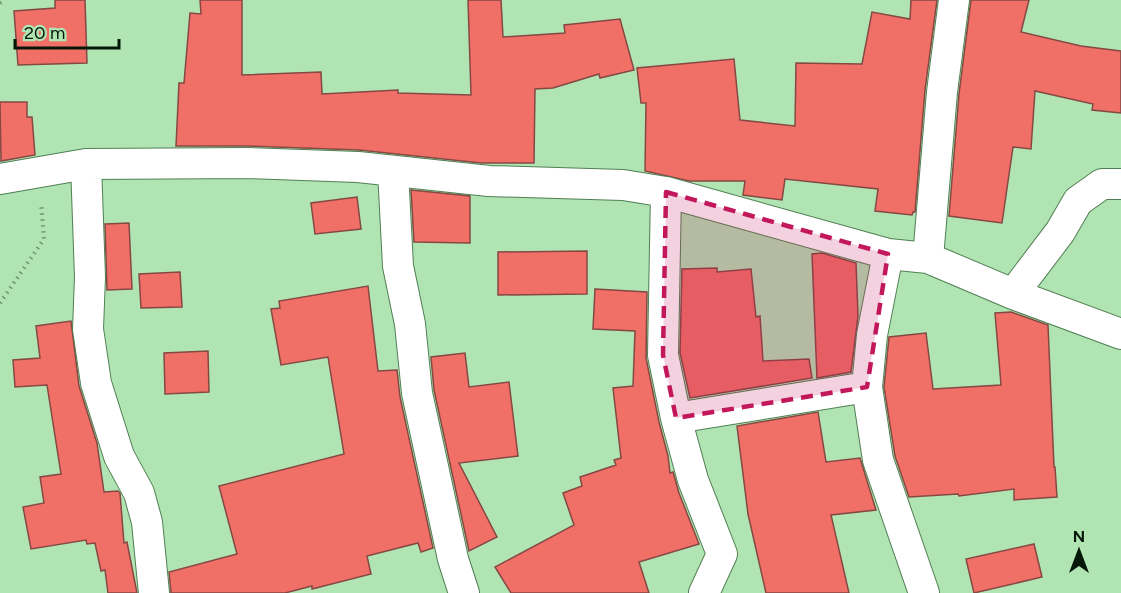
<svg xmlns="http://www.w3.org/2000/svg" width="1121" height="593" font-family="Figtree,sans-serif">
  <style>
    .building { fill: #f06f67; stroke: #854843; stroke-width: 1.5 }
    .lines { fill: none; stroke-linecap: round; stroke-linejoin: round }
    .street-casing { stroke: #507f53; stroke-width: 32 }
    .path { stroke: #6f9571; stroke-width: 4; stroke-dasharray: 1.5 4.5; stroke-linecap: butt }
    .street { stroke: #fff; stroke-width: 30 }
    .marked { fill: #c2185b; fill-opacity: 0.2; stroke: #c2185b; stroke-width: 4.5; stroke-dasharray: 12 8; stroke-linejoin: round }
  </style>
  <rect width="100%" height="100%" fill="#b1e4b3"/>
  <path class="building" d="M55 0H85L87 63 18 65 14 11 55 8Z
    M200 0H242V75L321 72 322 94 398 90V93L471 95 468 0H501L503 37 565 33 564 25 620 19 634 70 600 78 599 74 553 88 535 89 534 163H481L359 150 249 146H176L179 83H184L190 13 201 14Z
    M911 0H937L925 90 915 212H913L912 215 875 211 878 189 785 179 782 200 743 195 745 181H689L645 171 646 103H641L637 68 734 59 740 120 795 126 796 63 862 64 872 12 910 19Z
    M971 0H1029L1021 32 1081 46 1121 51V113L1092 110 1093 104 1035 91 1031 149 1013 147 1002 223 949 216 959 94Z
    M0 102H27V117H32L35 155 1 161Z
    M411 190 470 196V243L414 242Z
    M357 197 361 229 315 234 311 203Z
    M129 223 132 289 107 290 105 224Z
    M587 251V294L498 295V252Z
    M822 253 856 263 858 316 851 372 817 378 812 254Z
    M717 268V272L751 269 756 317 760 316 763 361 809 359 812 378 690 398 680 353 682 269Z
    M180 272 182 307 141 308 139 274Z
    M368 286 378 371 397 370 400 397 433 548 421 552 418 543 367 556 371 574 312 589V586L285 593H171L169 572 237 554 219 486 344 454 328 357 281 365 271 309 280 308 279 301Z
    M595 289 647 292 646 358 659 422 668 456 670 473 673 472 679 493 699 544 639 562 649 593H511L495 567 574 525 563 493 582 486 580 477 616 465 614 460 621 458 613 388 633 386 635 331 593 329Z
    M1011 312 1048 325 1054 467H1055L1057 497 1014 500V489L959 496 958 494 909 497 895 456 884 387 889 337 926 333 933 389 1001 385 995 313Z
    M71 321 79 386 97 443 104 492 118 491 120 493 124 543 127 542 137 593H108L105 570 101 571 95 543 87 544 86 540 31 549 23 507 44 503 40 477 61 474 47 385 15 387 13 360 40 358 36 326Z
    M208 351 209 392 165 394 164 353Z
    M465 353 469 387 509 382 518 456 459 463 497 537 469 551 434 390 431 357Z
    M818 412 826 462 860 458 876 510 831 515 849 593H766L748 514 737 426Z
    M1034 544 1042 577 974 593 966 559Z"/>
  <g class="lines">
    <defs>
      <path id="street" d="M86 164 90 277 88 329 96 383 119 456 139 493 147 522 154 593
        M393 171 398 266 410 324 417 393 453 559 464 593
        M0 179 86 164 248 163 358 167 489 181 623 185 666 192 888 254 928 258 1013 294 1121 334
        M666 192 663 355 676 418 693 480 722 554 704 593
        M888 254 872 335 867 387 878 460 924 593
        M928 258 942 92 954 0
        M1013 294 1060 232 1078 201 1102 184H1121
        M676 418 867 387"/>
    </defs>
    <use href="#street" class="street-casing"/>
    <path class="path" d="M0 3 5 0
      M0 303 44 239 41 203"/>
    <use href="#street" class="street"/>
  </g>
  <path class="marked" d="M666 192 888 254 867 387 676 418 663 355Z"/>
  <g transform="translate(1079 551)" stroke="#b1e4b3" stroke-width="4.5" paint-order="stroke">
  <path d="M0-4.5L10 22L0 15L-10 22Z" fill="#051706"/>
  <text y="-9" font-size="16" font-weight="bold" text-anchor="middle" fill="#051706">N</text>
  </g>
  <path d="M15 39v9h104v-9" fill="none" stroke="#051706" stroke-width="3"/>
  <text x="24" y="39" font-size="18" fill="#051706" stroke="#b1e4b3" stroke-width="4.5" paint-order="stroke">20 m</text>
</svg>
